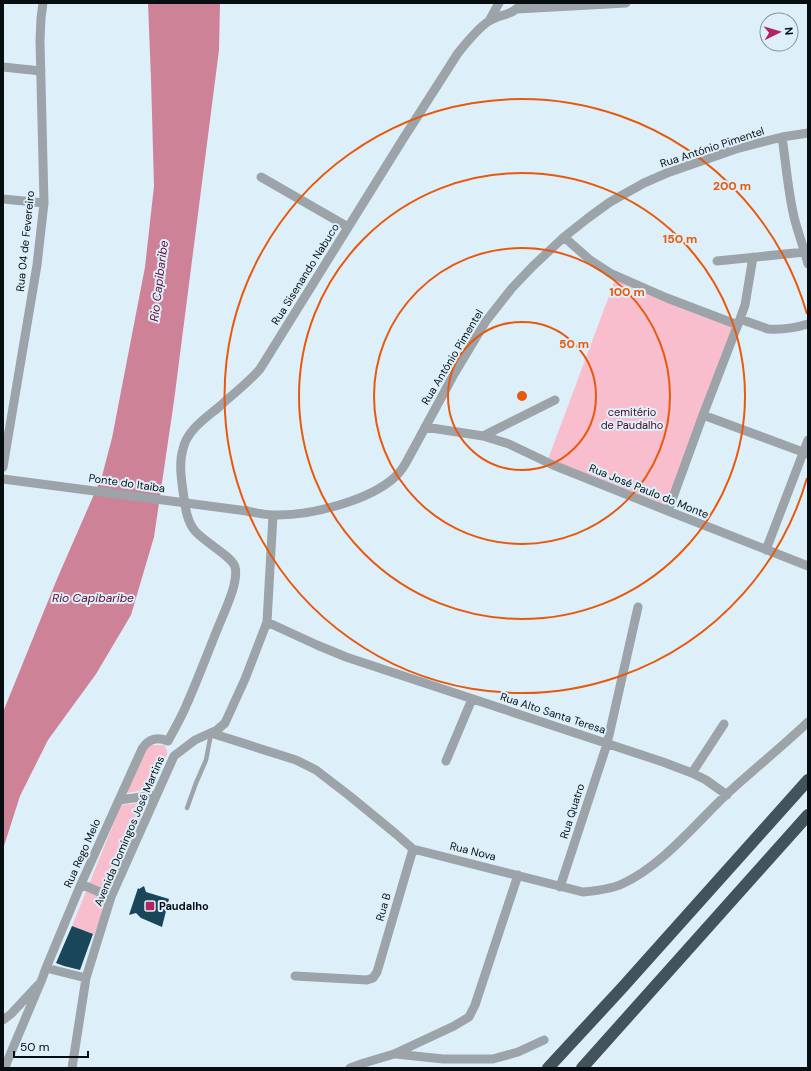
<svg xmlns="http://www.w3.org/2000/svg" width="811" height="1071" font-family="'DM Sans',sans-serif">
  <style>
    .green { fill: #f9bece }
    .water { fill: #ce8298 }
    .building { fill: #1a465a }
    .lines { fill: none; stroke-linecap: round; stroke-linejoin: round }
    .lane { stroke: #9ca4a9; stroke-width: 4.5 }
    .street { stroke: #9ca4a9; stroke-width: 9 }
    .highway { stroke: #43535c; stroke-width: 12 }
    .street-bridge { stroke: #9ca4a9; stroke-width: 9 }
    .ring { fill: none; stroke: #e8590c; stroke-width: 2 }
    .poi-dot { fill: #b1245f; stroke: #ddf0fa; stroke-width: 1.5 }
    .labels { text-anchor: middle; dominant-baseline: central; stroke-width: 4; stroke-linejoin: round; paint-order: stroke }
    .street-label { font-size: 11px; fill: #070e11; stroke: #ddf0fa }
    .park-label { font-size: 11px; fill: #4d0826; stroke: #ddf0fa }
    .poi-label { font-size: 11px; font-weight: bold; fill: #070e11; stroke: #ddf0fa; text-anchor: start }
    .water-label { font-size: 12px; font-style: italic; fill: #680c35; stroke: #ddf0fa }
    .centre { fill: #e8590c; stroke: #ddf0fa; stroke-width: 2 }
    .ring-label { font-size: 12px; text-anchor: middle; font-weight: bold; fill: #e8590c; stroke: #ddf0fa; stroke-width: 4; stroke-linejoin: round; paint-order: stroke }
  </style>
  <rect width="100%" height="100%" fill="#ddf0fa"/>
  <path class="green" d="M616 277 733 326 667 510 547 462Z
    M151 745H164L167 750V755L147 789 128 793 127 789 143 747Z
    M147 802 94 935 72 926 121 805Z"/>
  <path class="water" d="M148 3H220L219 50 174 401 154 537 131 615 96 674 48 740 20 796 3 849V712L57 579 102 476 112 438 145 267 154 186 151 79Z"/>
  <path class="building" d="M144 886 146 892 169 899 162 927 141 918 136 913 129 915 138 888 139 889Z
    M72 926 93 934 80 970 64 966 56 963Z"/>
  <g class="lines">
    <path class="lane" d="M187 808 196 783 206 760 211 734"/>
    <path class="street" d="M517 9 626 3
      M489 21 499 3
      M3 67 41 71
      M782 137C786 164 788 191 794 217 798 233 804 248 808 264
      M261 177 348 227
      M3 199 44 203
      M564 237 590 260 610 273 667 298 738 325
      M717 261 805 252
      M740 319 768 329C782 330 795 328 808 324
      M703 415 808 454
      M425 427 483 436 509 444 553 465 668 511 808 566
      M483 436 555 400
      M3 467 37 265 44 203 40 41 41 18 43 3
      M247 511C256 513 265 515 274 515 309 516 370 501 396 476 401 471 405 465 408 459L453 376 486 321 512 288 533 266 564 237 588 218 610 202 644 183 667 173 736 149 782 137 808 133
      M668 511 703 415 740 319 745 305 753 257
      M766 550 808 440
      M267 622 317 645 346 657 663 762 692 773 706 780 727 795
      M211 733 296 760 316 770 351 797 396 834 413 849 583 892C594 891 611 889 622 884 663 865 695 824 728 793 754 769 782 747 808 722
      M446 761 472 699
      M692 773 724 724
      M119 800 156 795
      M81 884 111 897
      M560 887 607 744 638 607
      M46 968 86 978
      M295 976 367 980 373 978 377 972 413 849
      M3 1020 11 1014 38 985
      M396 1054 443 1059H493L518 1052 544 1040
      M5 1068 7 1062 42 979 46 968 81 884 142 749C149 738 157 737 168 741 174 730 181 718 186 706 198 679 208 652 219 625 225 610 239 582 235 567 233 557 203 541 195 531 186 520 185 505 183 491 181 477 179 462 183 449 187 430 206 418 220 406 233 394 248 383 260 369L403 139 458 53C467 42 478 28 489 21 501 14 514 15 522 3
      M72 1068 86 978 111 897 174 756 195 740 217 730 225 723 245 679 257 648 267 622 273 515
      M350 1068 364 1063 394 1054 454 1026 469 1017 475 1005 518 875"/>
    <path class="highway" d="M548 1068 622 988 808 780
      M582 1068 808 815"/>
    <path class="street-bridge" d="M3 479 247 511"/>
  </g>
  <g class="ring">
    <circle cx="522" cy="396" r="74"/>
    <circle cx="522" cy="396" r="148"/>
    <circle cx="522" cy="396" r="223"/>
    <path d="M807 478A297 297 0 1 1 807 314"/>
  </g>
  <rect class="poi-dot" x="145" y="901" width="10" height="10" rx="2"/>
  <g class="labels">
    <g class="street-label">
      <text transform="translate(712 147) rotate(-18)">Rua António Pimentel</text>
      <text transform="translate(25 241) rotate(-84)">Rua 04 de Fevereiro</text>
      <text transform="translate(305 274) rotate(-58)">Rua Sisenando Nabuco</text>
      <text transform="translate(452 357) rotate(-59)">Rua António Pimentel</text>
      <text transform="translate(127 483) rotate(8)">Ponte do Itaiba</text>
      <text transform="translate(649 491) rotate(22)">Rua José Paulo do Monte</text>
      <text transform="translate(553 713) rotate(18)">Rua Alto Santa Teresa</text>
      <text transform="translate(572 811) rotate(-72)">Rua Quatro</text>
      <text transform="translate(129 831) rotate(-67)">Avenida Domingos José Martins</text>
      <text transform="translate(473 851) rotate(14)">Rua Nova</text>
      <text transform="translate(82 853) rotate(-66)">Rua Rego Melo</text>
      <text transform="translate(383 907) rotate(-74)">Rua B</text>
    </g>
    <g class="park-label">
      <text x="632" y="412">cemitério<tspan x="632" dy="13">de Paudalho</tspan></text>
    </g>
    <g class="poi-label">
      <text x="159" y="906">Paudalho</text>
    </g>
    <g class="water-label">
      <text transform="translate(159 281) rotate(-83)">Rio Capibaribe</text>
      <text x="93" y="598">Rio Capibaribe</text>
    </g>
  </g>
  <circle cx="522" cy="396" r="6" class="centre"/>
  <g class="ring-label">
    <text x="732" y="190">200 m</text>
    <text x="680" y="243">150 m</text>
    <text x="627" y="296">100 m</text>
    <text x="574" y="348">50 m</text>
  </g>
  <rect width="811" height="1071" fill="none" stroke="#070e11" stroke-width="8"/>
  <g transform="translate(779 32) rotate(85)"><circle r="19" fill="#ddf0fa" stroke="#87969d"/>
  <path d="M0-3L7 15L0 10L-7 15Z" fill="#b1245f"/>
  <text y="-6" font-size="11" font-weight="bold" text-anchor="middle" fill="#070e11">N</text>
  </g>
  <path d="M14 1051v6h74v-6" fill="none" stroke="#070e11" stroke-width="2"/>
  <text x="20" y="1051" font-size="12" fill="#070e11" stroke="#ddf0fa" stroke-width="3" paint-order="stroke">50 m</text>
</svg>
